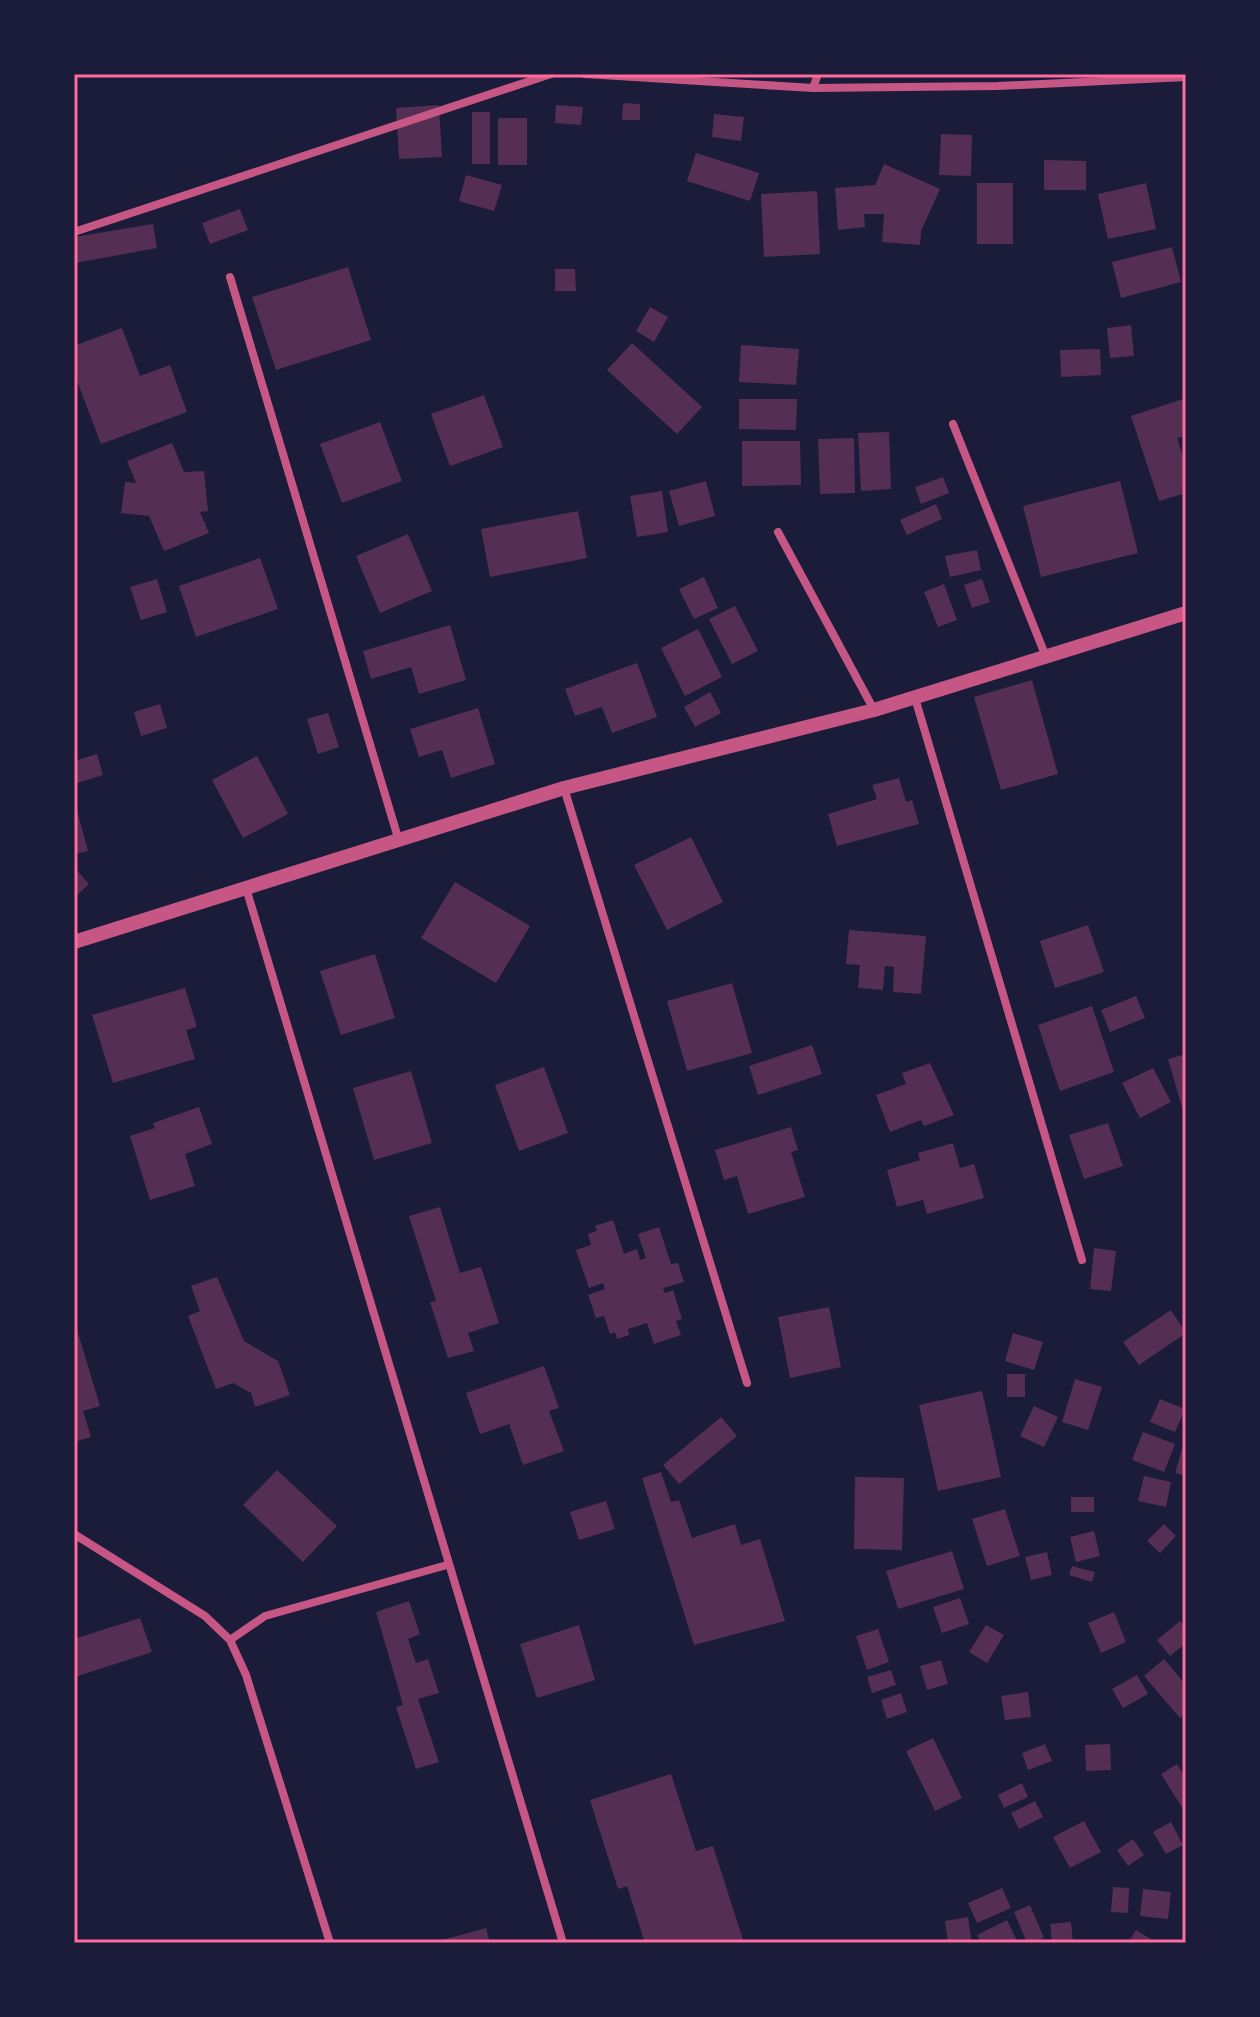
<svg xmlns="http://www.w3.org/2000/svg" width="1260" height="2017" font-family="Quicksand,sans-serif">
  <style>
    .building { fill: #542f53 }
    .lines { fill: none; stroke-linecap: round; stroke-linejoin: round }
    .minor { stroke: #c65784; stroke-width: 8 }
    .tertiary { stroke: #c65784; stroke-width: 14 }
    .neatline { fill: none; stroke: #ff6b9d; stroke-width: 3 }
  </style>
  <rect width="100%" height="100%" fill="#1b1b3a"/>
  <path class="building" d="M623 103 640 104V120H622Z
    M439 105 442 157 399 159 396 108Z
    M556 105 583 107 581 125 555 123Z
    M472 112H490V164H472Z
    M714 114 744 117 741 141 712 137Z
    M498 118H527V165H498Z
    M941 134 972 135 971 176 939 175Z
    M696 153 759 173 750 201 687 181Z
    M1044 160 1086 161V190H1044Z
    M884 164 940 189 921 231 920 245 882 242 884 214H864L865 227 838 230 835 188 875 185Z
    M466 175 502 185 494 211 459 201Z
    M977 183H1013V244H977Z
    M1146 183 1156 229 1108 239 1098 194Z
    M817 191 820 254 764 257 761 194Z
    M240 209 248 230 210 244 202 223Z
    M153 224 157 248 75 263 74 237Z
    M1172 247 1181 282 1121 298 1112 262Z
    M348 267 371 340 276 370 252 297Z
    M555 269H575L576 291H555Z
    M650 307 668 317 654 342 636 331Z
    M1131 325 1134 356 1110 358 1107 328Z
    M122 328 140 376 170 365 187 412 101 444 74 373V346Z
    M632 343 702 407 677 434 607 370Z
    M741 345 799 349 796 385 739 382Z
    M1100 349 1101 375 1061 377 1060 350Z
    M484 395 503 447 450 466 431 414Z
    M1186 398V436L1177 438 1186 465V493L1159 501 1131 416Z
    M739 399H797L796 430 739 429Z
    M380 422 402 481 342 503 320 444Z
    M889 432 891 489 861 491 858 433Z
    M854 438 855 493 820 494 818 439Z
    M742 441H800L801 485 742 486Z
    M172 443 184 472 204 471 208 511 200 512 209 533 164 551 149 516 121 513 125 482 136 483 127 461Z
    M943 477 949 493 921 504 915 487Z
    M706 481 715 516 679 526 669 491Z
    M1120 481 1138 553 1041 577 1023 506Z
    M662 491 668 532 637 537 630 496Z
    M936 504 942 519 907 535 900 520Z
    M578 511 587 558 490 577 481 529Z
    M408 534 432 591 380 613 356 556Z
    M977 550 981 570 950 577 945 556Z
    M260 558 278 609 196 637 179 586Z
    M704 577 718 608 694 619 679 589Z
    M157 579 167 612 141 620 130 587Z
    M982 579 990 602 972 608 964 585Z
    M944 584 957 620 938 627 924 592Z
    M735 606 758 651 732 664 709 619Z
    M450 625 466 680 419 694 411 667 371 679 363 651Z
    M698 629 722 677 685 696 661 648Z
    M637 663 657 717 612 733 602 707 575 716 565 689Z
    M1032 680 1058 774 1001 790 974 697Z
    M710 692 721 713 695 727 684 707Z
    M160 704 167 728 141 736 134 712Z
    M478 708 495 764 451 778 442 750 419 757 410 729Z
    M328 713 339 747 318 754 307 719Z
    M97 754 103 775 74 784V761Z
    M257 756 288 814 243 838 212 780Z
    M899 778 906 802 912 800 919 824 837 846 828 814 877 799 872 785Z
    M74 799 88 851 74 854Z
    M691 837 723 902 667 930 634 865Z
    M74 867 89 884 74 898Z
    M455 882 530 926 496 983 421 938Z
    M1088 925 1104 972 1055 988 1040 941Z
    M849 930 926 936 921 994 893 992 894 967 885 966 883 990 858 988 860 965 846 964Z
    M375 954 395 1018 341 1035 320 971Z
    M732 983 752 1053 687 1071 667 1001Z
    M185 988 197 1027 186 1030 195 1059 113 1083 92 1015Z
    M1136 996 1145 1018 1110 1032 1101 1010Z
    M1092 1006 1114 1072 1060 1091 1038 1025Z
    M812 1045 822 1074 758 1095 749 1066Z
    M1186 1054V1118H1185L1168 1059Z
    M930 1063 954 1115 924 1126 921 1120 890 1132 876 1095 906 1084 902 1073Z
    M544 1067 568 1133 519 1151 495 1085Z
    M1153 1068 1171 1102 1140 1118 1122 1083Z
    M411 1071 432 1143 374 1160 353 1088Z
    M199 1107 212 1144 185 1154 195 1186 150 1200 130 1136 155 1128 153 1123Z
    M1108 1123 1123 1166 1084 1179 1069 1135Z
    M791 1127 798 1150 791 1152 805 1197 748 1214 737 1176 724 1180 715 1150Z
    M953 1143 960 1168 974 1164 984 1198 927 1214 923 1200 897 1207 887 1170 920 1160 918 1153Z
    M440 1207 460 1273 481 1267 499 1323 468 1333 474 1351 448 1358 430 1302 436 1301 409 1216Z
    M613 1220 624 1254 637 1249 640 1260 646 1258 638 1234 659 1227 671 1264 678 1263 684 1282 663 1288 665 1293 673 1290 682 1319 676 1321 681 1335 654 1344 647 1323 628 1329 629 1335 617 1339 615 1332 610 1334 604 1316 596 1318 588 1295 605 1289 603 1283 589 1288 576 1250 591 1245 588 1234 597 1231 595 1226Z
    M1094 1248 1116 1251 1111 1291 1090 1289Z
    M217 1277 244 1341 278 1361 290 1395 255 1407 251 1393 233 1383 216 1389 188 1316 200 1311 191 1286Z
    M829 1307 841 1367 790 1378 778 1317Z
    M1171 1310 1186 1333 1139 1365 1123 1342Z
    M75 1323 100 1406 83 1411 91 1437 74 1442Z
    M1013 1333 1043 1342 1034 1370 1005 1361Z
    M544 1366 559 1408 549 1411 564 1451 523 1465 509 1424 480 1434 466 1393Z
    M1007 1374H1025V1397H1007Z
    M1075 1379 1102 1387 1088 1430 1062 1422Z
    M982 1391 1001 1477 938 1491 919 1405Z
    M1160 1399 1185 1409 1175 1432 1150 1422Z
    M1034 1406 1058 1417 1044 1447 1020 1436Z
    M721 1417 737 1436 679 1484 663 1465Z
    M1143 1432 1175 1444 1164 1472 1132 1460Z
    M1182 1449 1186 1450V1476L1175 1473Z
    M277 1470 337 1526 303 1562 243 1505Z
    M661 1472 671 1502 679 1500 692 1538 735 1524 741 1545 760 1539 785 1621 694 1645 642 1478Z
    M1144 1476 1171 1482 1166 1507 1138 1501Z
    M855 1477 904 1478 902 1550 854 1549Z
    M1071 1497H1094V1512H1071Z
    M606 1501 615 1529 579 1540 570 1512Z
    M1005 1509 1020 1556 987 1566 972 1519Z
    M1164 1524 1176 1536 1160 1553 1147 1541Z
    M1094 1531 1100 1556 1076 1562 1070 1537Z
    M952 1551 964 1589 898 1609 886 1571Z
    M1047 1552 1052 1575 1031 1580 1025 1557Z
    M1072 1566 1095 1572 1092 1582 1069 1575Z
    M960 1598 969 1624 942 1633 933 1607Z
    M409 1601 420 1634 408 1639 416 1663 428 1659 439 1693 418 1699 439 1762 416 1769 396 1707 403 1705 376 1612Z
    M1114 1612 1126 1642 1101 1653 1088 1623Z
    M140 1618 152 1652 75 1677 74 1639Z
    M1180 1621 1186 1628V1643L1170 1656 1157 1640Z
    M579 1625 595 1680 537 1698 520 1644Z
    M986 1625 1004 1635 987 1663 969 1652Z
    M878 1629 889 1662 867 1670 856 1636Z
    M1164 1659 1186 1685V1713L1180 1718 1144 1676Z
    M941 1660 948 1684 927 1690 920 1666Z
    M891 1670 896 1685 872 1693 867 1677Z
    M1137 1675 1148 1694 1123 1708 1112 1689Z
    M1028 1692 1031 1717 1005 1720 1001 1696Z
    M901 1693 907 1712 887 1719 881 1700Z
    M933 1738 962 1798 935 1811 906 1751Z
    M1045 1744 1052 1761 1028 1770 1022 1753Z
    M1110 1744 1111 1770 1086 1771 1085 1745Z
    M1177 1764 1186 1778 1183 1809 1161 1774Z
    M671 1774 696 1851 713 1846 744 1943H645L627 1886 618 1889 590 1800Z
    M1022 1783 1028 1797 1004 1808 998 1795Z
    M1035 1801 1043 1817 1019 1829 1011 1813Z
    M1084 1821 1101 1852 1070 1868 1053 1837Z
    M1171 1822 1183 1845 1166 1854 1153 1832Z
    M1133 1839 1144 1855 1128 1866 1117 1850Z
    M1113 1887 1129 1888 1128 1913 1111 1912Z
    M1002 1888 1011 1908 977 1923 968 1903Z
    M1143 1889 1171 1892 1168 1919 1140 1916Z
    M1030 1905 1044 1938 1027 1943 1014 1912Z
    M968 1917 972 1943H948L945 1921Z
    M1007 1920 1017 1941 981 1943 977 1935Z
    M1071 1922 1073 1943H1052L1050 1924Z
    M486 1928 490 1943H436L435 1942Z
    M1136 1930 1157 1943H1128Z"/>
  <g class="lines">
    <path class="minor" d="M585 74 813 88 998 86 1186 77
      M813 88 818 74
      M74 232 551 74
      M230 277 399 841
      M953 424 1046 657
      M778 532 874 710
      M915 698 1082 1260
      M564 788 747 1383
      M246 888 563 1943
      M74 1534 205 1616 230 1640 246 1675 330 1943
      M230 1640 265 1616 447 1565"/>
    <path class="tertiary" d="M74 942 564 788 874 710 1186 613"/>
  </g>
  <rect width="1260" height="2017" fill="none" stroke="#1b1b3a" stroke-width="152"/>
  <rect x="76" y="76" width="1108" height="1865" class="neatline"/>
</svg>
